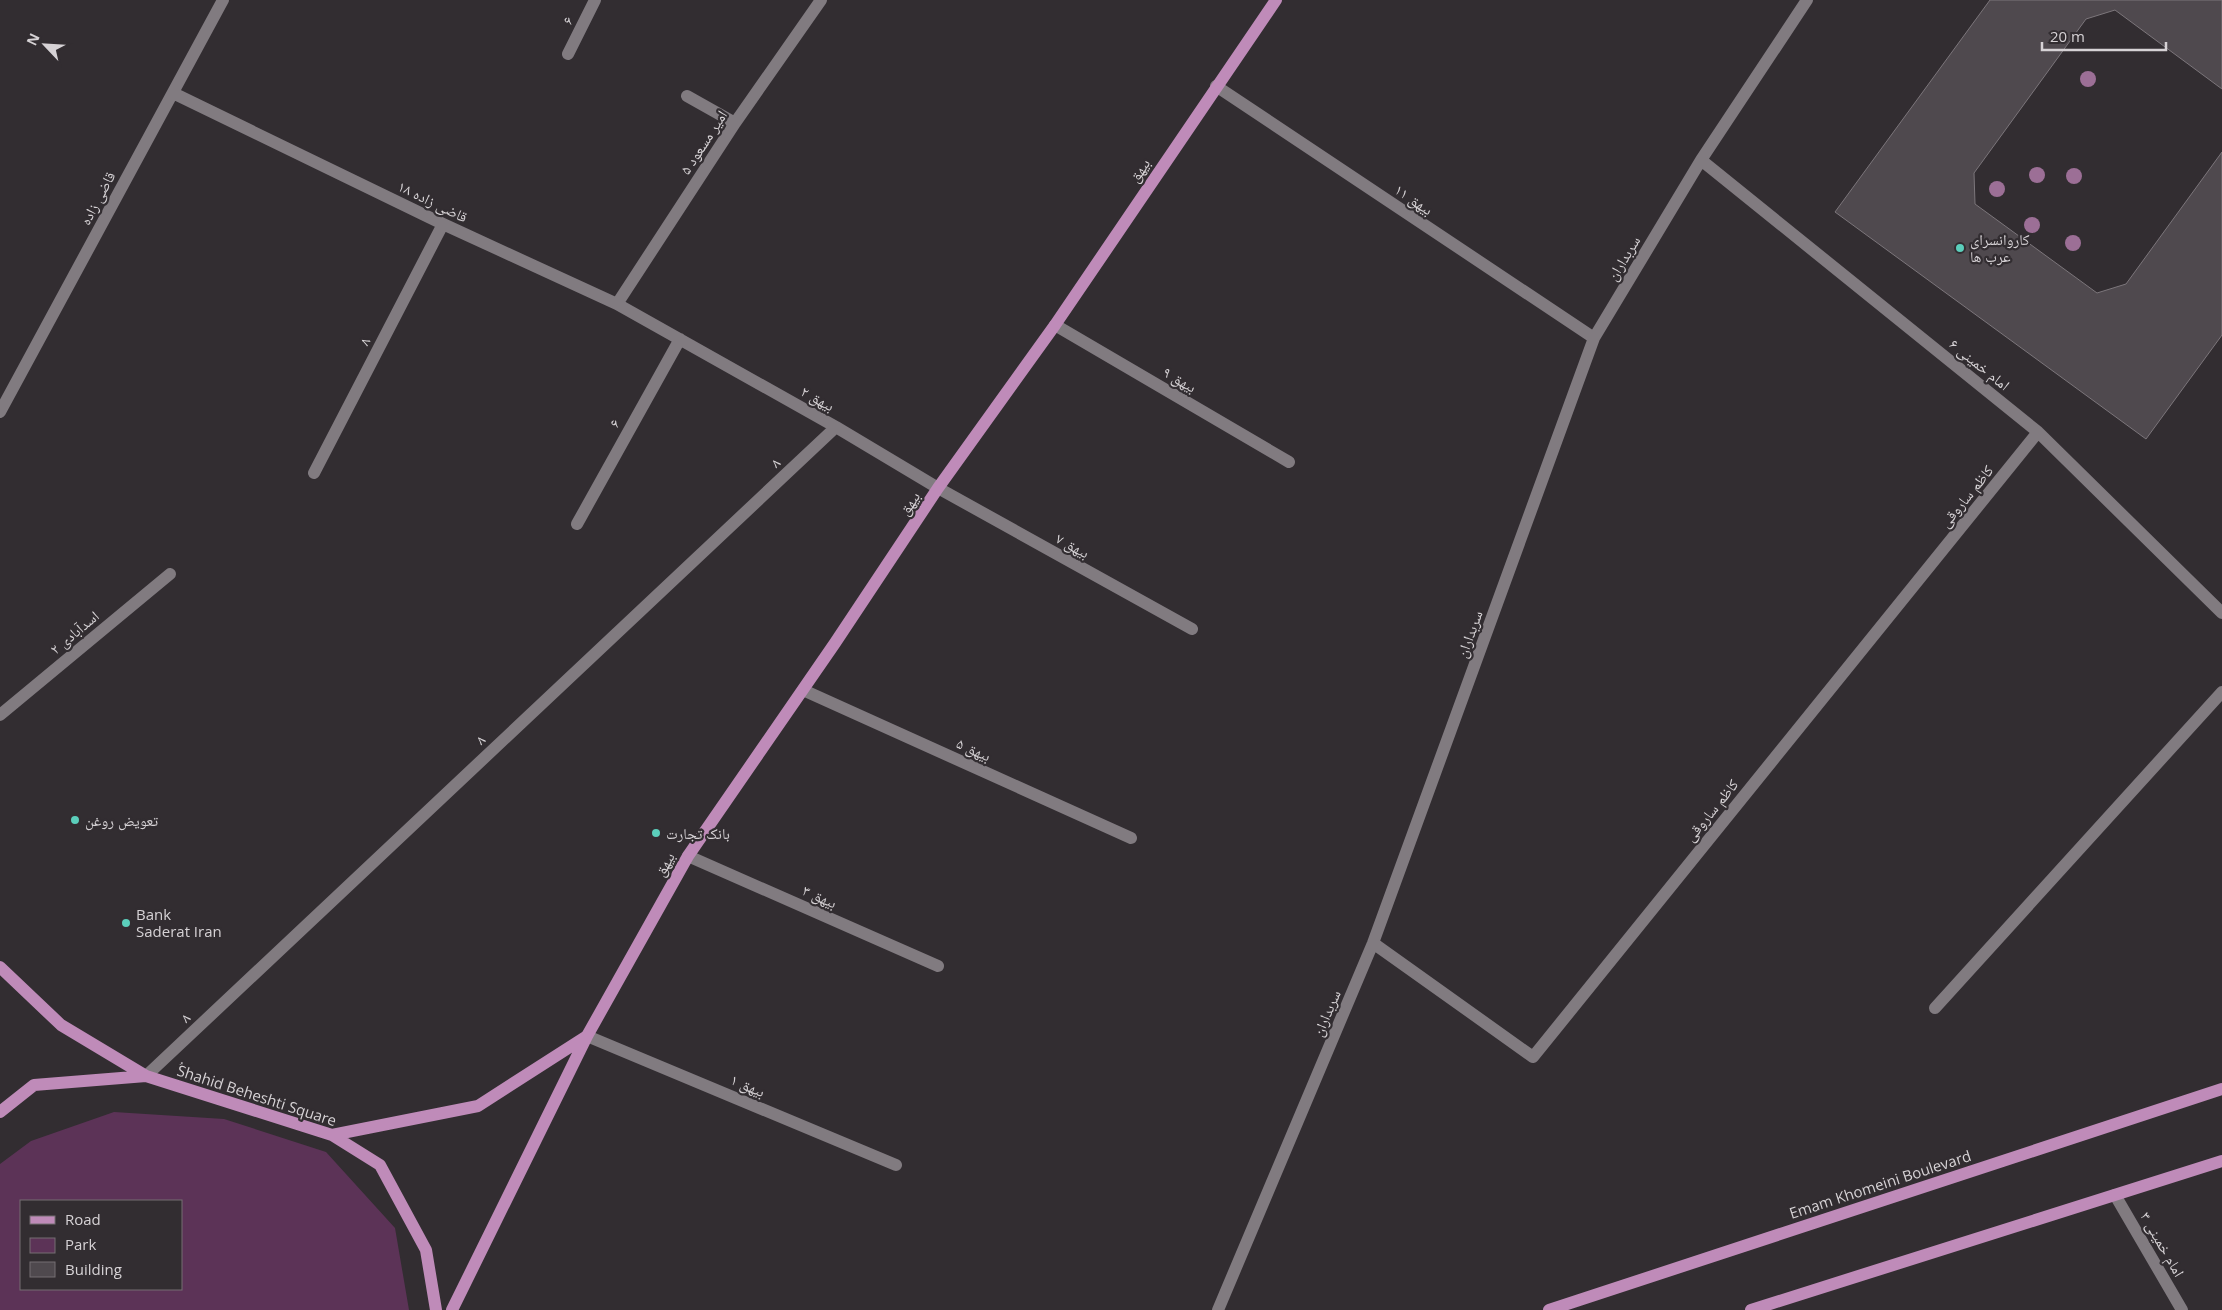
<svg xmlns="http://www.w3.org/2000/svg" width="2222" height="1310" font-family="'Open Sans','Noto Naskh Arabic',sans-serif">
  <style>
    .green { fill: #5c3357; fill-rule: evenodd }
    .building { fill: #4f494e; stroke: #7c767b }
    .lines { fill: none; stroke-linecap: round; stroke-linejoin: round }
    .minor { stroke: #817b80; stroke-width: 12 }
    .major { stroke: #bf8bb9; stroke-width: 12 }
    .tree { fill: #9c6f96 }
    .poi-dot { fill: #5bcebb; stroke: #322d31; stroke-width: 2 }
    .labels { text-anchor: middle; dominant-baseline: central; stroke-width: 4.5; stroke-linejoin: round; paint-order: stroke }
    .street-label { font-size: 15px; fill: #d6d2d5; stroke: #322d31 }
    .poi-label { font-size: 15px; fill: #d6d2d5; stroke: #322d31; text-anchor: start }
  </style>
  <rect width="100%" height="100%" fill="#322d31"/>
  <path class="green" d="M114 1112 224 1119 326 1152 395 1228 409 1310H0V1164L31 1141ZM21 1201H181V1289H21Z"/>
  <path class="building" d="M1990 0H2222V89L2115 10 2086 19 1974 173 1975 204 2097 293 2126 284 2222 152V335L2146 439 1835 212Z"/>
  <g class="lines">
    <path class="minor" d="M568 54 595 0
      M1216 86 1594 338
      M173 93 443 224 617 304 836 427 938 488 1192 629
      M687 96 735 123
      M1701 160 2038 432 2222 613
      M617 304 735 123 821 0
      M1055 325 1289 462
      M0 412 223 0
      M314 473 443 224
      M577 524 680 339
      M803 690 1131 838
      M0 715 170 574
      M688 856 938 966
      M1373 943 1533 1057 2038 432
      M1935 1008 2222 692
      M587 1036 896 1165
      M146 1076 836 427
      M2115 1195 2182 1310
      M1218 1310 1373 943 1594 338 1701 160 1807 0"/>
    <path class="major" d="M0 967 61 1025 146 1076
      M0 1112 34 1085 146 1076 332 1135 380 1165 426 1250 436 1310
      M332 1135 478 1106 587 1036
      M452 1310 587 1036 688 856 835 643 938 488 1055 325 1276 0
      M1549 1310 2222 1089
      M1751 1310 2222 1161"/>
  </g>
  <g class="tree">
    <circle cx="2088" cy="79" r="8"/>
    <circle cx="2037" cy="175" r="8"/>
    <circle cx="2074" cy="176" r="8"/>
    <circle cx="1997" cy="189" r="8"/>
    <circle cx="2032" cy="225" r="8"/>
    <circle cx="2073" cy="243" r="8"/>
  </g>
  <g class="poi-dot">
    <circle cx="1960" cy="248" r="5"/>
    <circle cx="75" cy="820" r="5"/>
    <circle cx="656" cy="833" r="5"/>
    <circle cx="126" cy="923" r="5"/>
  </g>
  <g class="labels">
    <g class="street-label">
      <text transform="translate(567 20) rotate(-64)">۶</text>
      <text transform="translate(703 142) rotate(-57)">امیر مسعود ۵</text>
      <text transform="translate(1139 170) rotate(-56)">بیهق</text>
      <text transform="translate(97 198) rotate(-62)">قاضی زاده</text>
      <text transform="translate(1414 199) rotate(34)">بیهق ۱۱</text>
      <text transform="translate(433 201) rotate(26)">قاضی زاده ۱۸</text>
      <text transform="translate(1623 258) rotate(-59)">سربداران</text>
      <text transform="translate(364 341) rotate(-62)">۸</text>
      <text transform="translate(1980 364) rotate(39)">امام خمینی ۶</text>
      <text transform="translate(1180 379) rotate(30)">بیهق ۹</text>
      <text transform="translate(818 398) rotate(29)">بیهق ۲</text>
      <text transform="translate(614 423) rotate(-61)">۶</text>
      <text transform="translate(775 462) rotate(-43)">۸</text>
      <text transform="translate(1966 496) rotate(-51)">کاظم ساروقی</text>
      <text transform="translate(909 503) rotate(-56)">بیهق</text>
      <text transform="translate(1073 545) rotate(29)">بیهق ۷</text>
      <text transform="translate(74 632) rotate(-40)">اسدآبادی ۲</text>
      <text transform="translate(1469 634) rotate(-70)">سربداران</text>
      <text transform="translate(480 739) rotate(-43)">۸</text>
      <text transform="translate(974 749) rotate(24)">بیهق ۵</text>
      <text transform="translate(1711 810) rotate(-51)">کاظم ساروقی</text>
      <text transform="translate(664 864) rotate(-61)">بیهق</text>
      <text transform="translate(820 896) rotate(24)">بیهق ۳</text>
      <text transform="translate(1326 1013) rotate(-67)">سربداران</text>
      <text transform="translate(185 1017) rotate(-43)">۸</text>
      <text transform="translate(748 1085) rotate(23)">بیهق ۱</text>
      <text transform="translate(257 1095) rotate(18)">ُShahid Beheshti Square</text>
      <text transform="translate(1880 1184) rotate(-18)">Emam Khomeini Boulevard</text>
      <text transform="translate(2163 1244) rotate(60)">امام خمینی ۳</text>
    </g>
    <g class="poi-label">
      <text x="1970" y="239">کاروانسرای<tspan x="1970" dy="17">عرب ها</tspan></text>
      <text x="85" y="820">تعویض روغن</text>
      <text x="666" y="833">بانک تجارت</text>
      <text x="136" y="914">Bank<tspan x="136" dy="17">Saderat Iran</tspan></text>
    </g>
  </g>
  <rect x="20" y="1200" width="162" height="90" fill="#322d31" stroke="#746f73"/>
  <rect x="30" y="1216" width="25" height="8" fill="#bf8bb9" stroke="#746f73"/>
  <text x="65" y="1225" font-size="15" fill="#d6d2d5">Road</text>
  <rect x="30" y="1238" width="25" height="15" fill="#5c3357" stroke="#746f73"/>
  <text x="65" y="1250" font-size="15" fill="#d6d2d5">Park</text>
  <rect x="30" y="1262" width="25" height="15" fill="#4f494e" stroke="#746f73"/>
  <text x="65" y="1275" font-size="15" fill="#d6d2d5">Building</text>
  <g transform="translate(45 45) rotate(295)" stroke="#322d31" stroke-width="4" paint-order="stroke">
  <path d="M0-4L9 19L0 12L-9 19Z" fill="#d6d2d5"/>
  <text y="-8" font-size="14" font-weight="bold" text-anchor="middle" fill="#d6d2d5">N</text>
  </g>
  <path d="M2042 42v8h124v-8" fill="none" stroke="#d6d2d5" stroke-width="2.5"/>
  <text x="2050" y="42" font-size="15" fill="#d6d2d5" stroke="#322d31" stroke-width="4" paint-order="stroke">20 m</text>
</svg>
